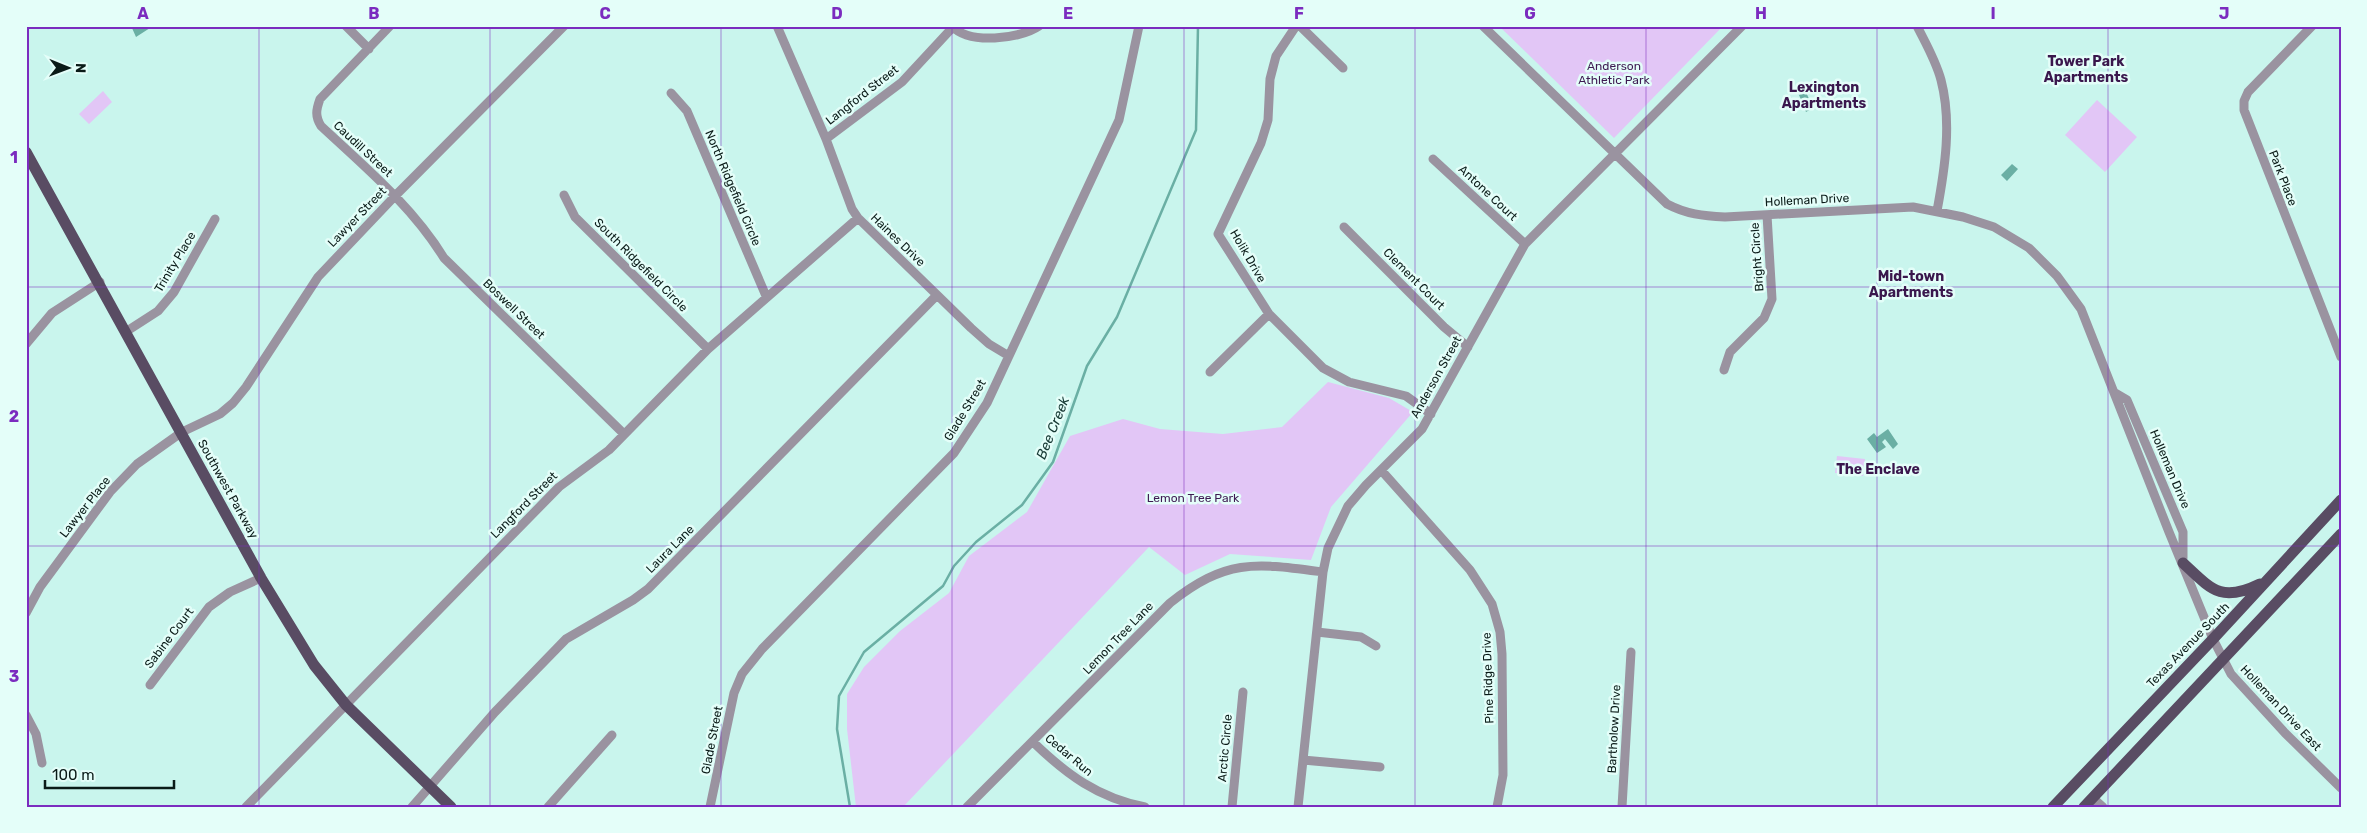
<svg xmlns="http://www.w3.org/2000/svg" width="2367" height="833" font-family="Rubik,sans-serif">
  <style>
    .green { fill: #e2c6f6 }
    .water { fill: #6aafa4 }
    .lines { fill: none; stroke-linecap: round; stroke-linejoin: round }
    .stream { stroke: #6aafa4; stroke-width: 2.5 }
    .minor { stroke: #9a93a0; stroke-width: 9 }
    .major { stroke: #594c63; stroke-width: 11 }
    .grid { fill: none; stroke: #7b2cbf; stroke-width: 1; stroke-opacity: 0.55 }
    .labels { text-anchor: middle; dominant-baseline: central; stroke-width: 5; stroke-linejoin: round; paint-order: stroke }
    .park-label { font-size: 12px; fill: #3e1a52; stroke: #e4fef9 }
    .street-label { font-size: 12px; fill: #0a1b18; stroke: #e4fef9 }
    .neighbourhood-label { font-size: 14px; font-weight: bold; fill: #3a174d; stroke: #e4fef9 }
    .water-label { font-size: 14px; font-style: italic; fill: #163833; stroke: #e4fef9 }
    .neatline { fill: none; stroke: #7b2cbf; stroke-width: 2 }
    .grid-label { font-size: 16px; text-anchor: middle; font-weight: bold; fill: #7b2cbf }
  </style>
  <rect width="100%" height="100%" fill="#c9f5ed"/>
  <path class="green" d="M1499 26H1723L1614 138Z
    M103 91 112 102 89 124 79 114Z
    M2097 100 2137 137 2105 172 2065 135Z
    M1328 382 1389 398 1413 412 1331 507 1311 560 1230 554 1185 575 1149 547 903 807H856L847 729V694L864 667 900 631 949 593 969 556 1027 512 1070 436 1123 419 1160 429 1223 434 1282 427Z
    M1837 456 1865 459 1863 476 1835 473Z"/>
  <path class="water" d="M135 26H149L150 28 136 37 132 28Z
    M1806 92 1813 108 1806 112 1799 95Z
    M2012 164 2018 169 2007 181 2001 175Z
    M1888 429 1898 444 1893 449 1885 439 1882 442 1886 447 1877 453 1867 439 1874 433 1877 437Z"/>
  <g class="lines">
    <path class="stream" d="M850 807 837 729 839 696 864 652 943 586 954 566 976 542 1022 505 1053 462 1087 366 1117 317 1196 130 1198 26"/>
    <path class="minor" d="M346 26 369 49
      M390 26 320 99C316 110 315 116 321 126 365 167 412 206 444 258L624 434
      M777 26 826 139 852 209 858 218 971 328 989 344 1009 356
      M952 26C969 45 1020 39 1039 26
      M1296 26 1276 56 1270 79 1268 120 1261 143 1218 234 1269 314 1323 368 1349 382 1406 396 1431 414
      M1300 26 1343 68
      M1483 26 1667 204C1686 214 1703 216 1725 217L1913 207 1963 217 1994 227 2029 248 2057 276 2081 309 2169 532 2213 639 2231 674 2285 733 2341 788
      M1917 26C1926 44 1936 61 1941 80 1952 122 1945 168 1937 211
      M2312 26 2248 92 2244 101V110L2341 357
      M671 93 687 111 766 296
      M826 139 902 82 953 27
      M1433 159 1525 244
      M564 195 575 217 708 349
      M1344 227 1444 327 1468 347
      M127 331 158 311 174 292 215 219
      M26 344 52 313 100 282
      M1724 370 1730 352 1764 318 1772 299 1767 215
      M1210 372 1269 314
      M2115 393 2127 400 2183 532V558
      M1381 470 1470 570 1492 604 1500 632 1502 654 1503 775 1497 807
      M26 613 40 587 110 492 137 464 182 432 220 414 233 403 246 387 318 277 395 196 564 26
      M1317 632 1361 637 1376 646
      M150 685 209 607 230 592 261 578
      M26 715 36 734 42 763
      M1033 742C1066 774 1098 798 1145 807
      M1303 760 1380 767
      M2093 798 2103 807
      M246 807 559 487 609 450 708 349 858 218
      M412 807 495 712 566 639 633 600 648 589 937 295
      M548 807 612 735
      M710 807 734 693 742 674 762 649 954 453 987 403 1119 120 1139 26
      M967 807 1170 603C1227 558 1255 563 1323 572
      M1232 807 1243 692
      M1298 807 1323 572 1328 548 1348 506 1366 485 1422 429 1525 244 1742 26
      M1622 807 1631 652"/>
    <path class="major" d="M26 152 261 578 314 665 346 705 451 807
      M2183 563C2212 590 2221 603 2260 584
      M2053 807 2213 639 2341 500
      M2084 807 2341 534"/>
  </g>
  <path class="grid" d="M259 26V807M490 26V807M721 26V807M952 26V807M1184 26V807M1415 26V807M1646 26V807M1877 26V807M2108 26V807M26 287H2341M26 546H2341"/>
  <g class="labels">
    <g class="park-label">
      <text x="1614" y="66">Anderson<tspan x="1614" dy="14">Athletic Park</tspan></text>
      <text x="1193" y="498">Lemon Tree Park</text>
    </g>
    <g class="street-label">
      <text transform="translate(862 95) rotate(-38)">Langford Street</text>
      <text transform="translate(363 149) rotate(43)">Caudill Street</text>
      <text transform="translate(2283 178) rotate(69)">Park Place</text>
      <text transform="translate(733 188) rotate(67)">North Ridgefield Circle</text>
      <text transform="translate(1488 193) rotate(43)">Antone Court</text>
      <text transform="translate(1807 200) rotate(-3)">Holleman Drive</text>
      <text transform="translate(357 217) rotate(-46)">Lawyer Street</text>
      <text transform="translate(898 240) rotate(44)">Haines Drive</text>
      <text transform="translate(1248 256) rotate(60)">Holik Drive</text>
      <text transform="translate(1757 257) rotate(-94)">Bright Circle</text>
      <text transform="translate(175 262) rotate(-59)">Trinity Place</text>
      <text transform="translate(641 265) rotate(45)">South Ridgefield Circle</text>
      <text transform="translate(1414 279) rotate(45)">Clement Court</text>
      <text transform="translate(514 309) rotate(44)">Boswell Street</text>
      <text transform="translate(1436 377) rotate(-61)">Anderson Street</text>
      <text transform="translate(965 410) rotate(-59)">Glade Street</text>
      <text transform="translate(2170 469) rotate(67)">Holleman Drive</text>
      <text transform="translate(228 489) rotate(61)">Southwest Parkway</text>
      <text transform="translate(524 505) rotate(-45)">Langford Street</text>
      <text transform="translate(85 507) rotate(-52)">Lawyer Place</text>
      <text transform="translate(670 549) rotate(-45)">Laura Lane</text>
      <text transform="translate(169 638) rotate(-53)">Sabine Court</text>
      <text transform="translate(1118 638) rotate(-46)">Lemon Tree Lane</text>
      <text transform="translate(2188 645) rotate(-46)">Texas Avenue South</text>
      <text transform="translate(1488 678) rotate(-92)">Pine Ridge Drive</text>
      <text transform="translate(2281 708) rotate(47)">Holleman Drive East</text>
      <text transform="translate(1614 729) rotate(-87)">Bartholow Drive</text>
      <text transform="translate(712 740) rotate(-79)">Glade Street</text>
      <text transform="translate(1225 748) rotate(-85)">Arctic Circle</text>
      <text transform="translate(1069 755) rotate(40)">Cedar Run</text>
    </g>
    <g class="neighbourhood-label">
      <text x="2086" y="61">Tower Park<tspan x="2086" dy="16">Apartments</tspan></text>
      <text x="1824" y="87">Lexington<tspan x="1824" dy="16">Apartments</tspan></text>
      <text x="1911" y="276">Mid-town<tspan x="1911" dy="16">Apartments</tspan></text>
      <text x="1878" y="469">The Enclave</text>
    </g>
    <g class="water-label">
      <text transform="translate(1053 428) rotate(-68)">Bee Creek</text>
    </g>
  </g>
  <rect width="2367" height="833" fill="none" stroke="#e4fef9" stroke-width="55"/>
  <g transform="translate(68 68) rotate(91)" stroke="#e4fef9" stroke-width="4" paint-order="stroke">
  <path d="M0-4L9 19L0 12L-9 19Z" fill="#0a1b18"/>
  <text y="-8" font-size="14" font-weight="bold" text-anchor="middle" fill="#0a1b18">N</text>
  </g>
  <path d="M45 780v8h129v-8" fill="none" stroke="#0a1b18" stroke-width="2.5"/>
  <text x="52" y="780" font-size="15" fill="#0a1b18" stroke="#e4fef9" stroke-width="4" paint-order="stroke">100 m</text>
  <rect x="28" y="28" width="2312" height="778" class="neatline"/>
  <g class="grid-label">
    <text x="143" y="19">A</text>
    <text x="374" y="19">B</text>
    <text x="605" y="19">C</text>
    <text x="837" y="19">D</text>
    <text x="1068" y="19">E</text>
    <text x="1299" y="19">F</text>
    <text x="1530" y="19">G</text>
    <text x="1761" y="19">H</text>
    <text x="1993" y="19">I</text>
    <text x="2224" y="19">J</text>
    <text x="14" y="163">1</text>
    <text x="14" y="422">2</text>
    <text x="14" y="682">3</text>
  </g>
</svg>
